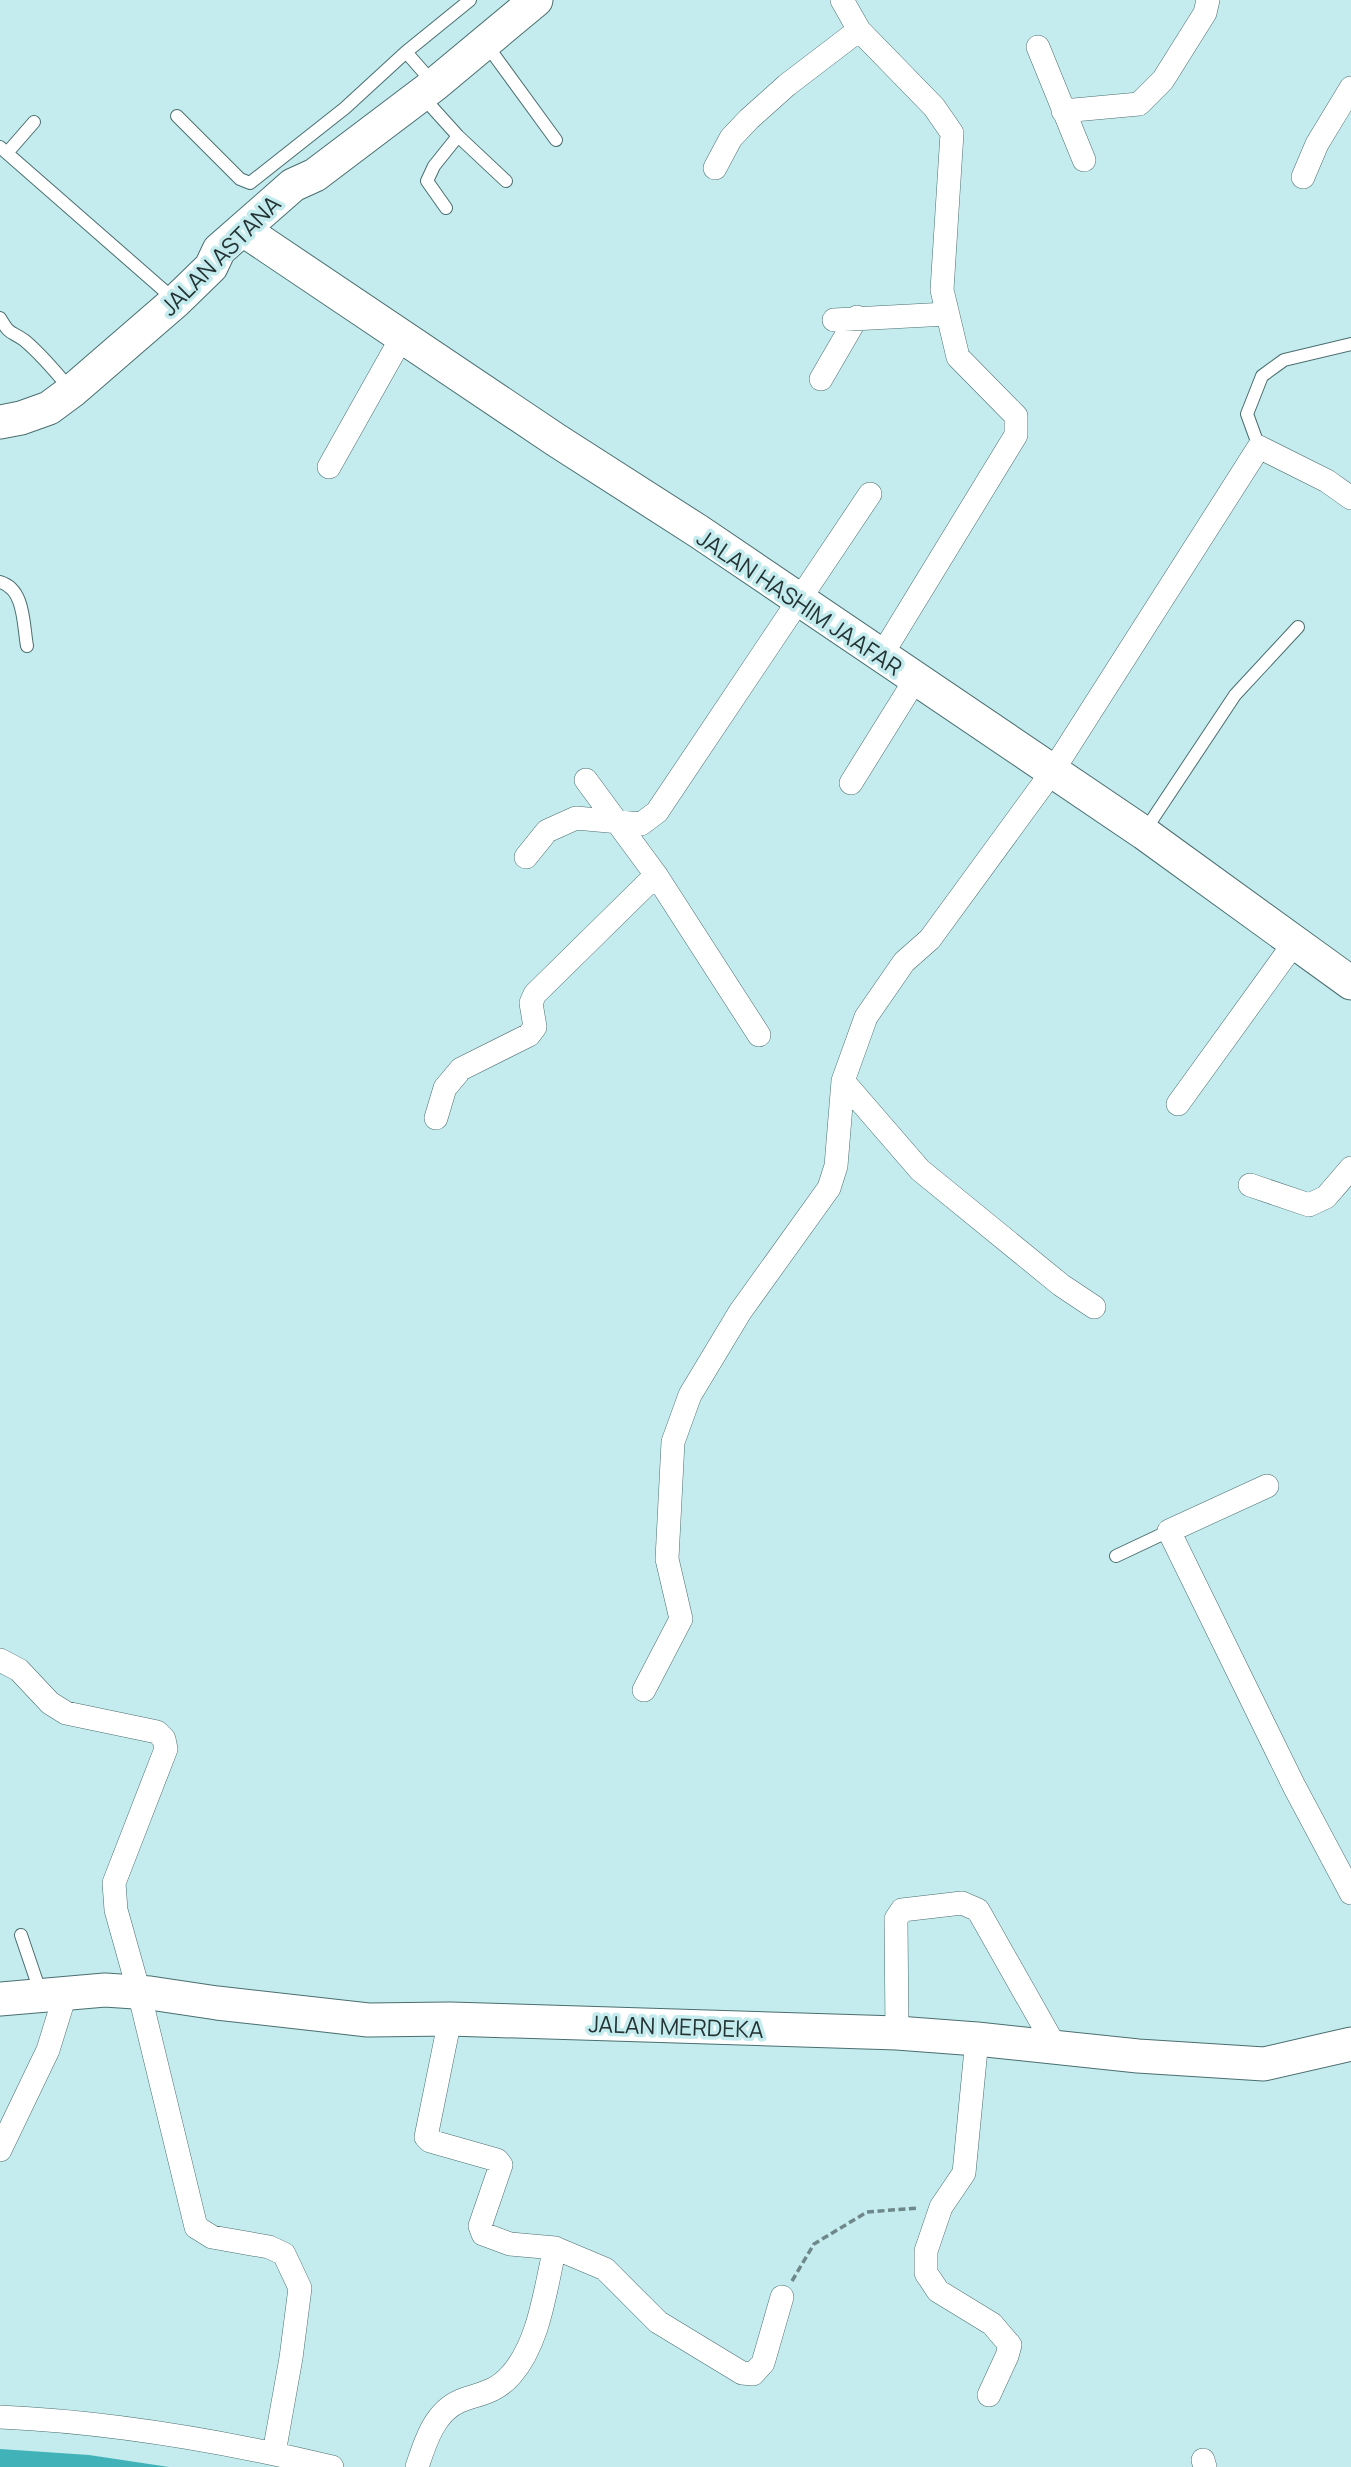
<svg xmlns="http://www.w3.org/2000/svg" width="1351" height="2467" font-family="Manrope,sans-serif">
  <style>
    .water { fill: #41b2b8 }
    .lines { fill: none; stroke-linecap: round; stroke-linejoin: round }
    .lane-casing { stroke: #4a6e70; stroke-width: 14 }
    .street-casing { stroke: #4a6e70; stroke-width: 24 }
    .secondary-casing { stroke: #4a6e70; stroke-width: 35 }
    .path { stroke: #6e888a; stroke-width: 3.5; stroke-dasharray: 7 3.5; stroke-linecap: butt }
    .lane { stroke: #fff; stroke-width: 12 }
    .street { stroke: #fff; stroke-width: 23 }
    .secondary { stroke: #fff; stroke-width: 33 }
    .labels { text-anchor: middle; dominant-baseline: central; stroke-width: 7; stroke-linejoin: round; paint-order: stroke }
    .street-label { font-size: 23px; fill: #243334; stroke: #c4ebed }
  </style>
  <rect width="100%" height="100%" fill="#c4ebed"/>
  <path class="water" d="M0 2449 89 2455 169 2467H0Z"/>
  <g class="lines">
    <defs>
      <path id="lane" d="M486 44 556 140
        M434 84 406 52 470 0
        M421 95 458 136 506 181
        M177 116 240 179 250 183 345 108 406 52
        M0 147 176 301
        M7 153 34 122
        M446 208 427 181 434 166 458 136
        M0 318C10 335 9 330 24 340 41 354 56 372 70 389
        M1259 447 1247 414 1262 376 1284 360 1351 344
        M0 582C25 589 23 624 27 646
        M1144 832 1235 695 1298 627
        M1116 1556 1169 1531
        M21 1935 41 1994"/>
      <path id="street" d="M842 0 859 30 934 107 952 133 942 290 958 357 1016 416V435L881 656
        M1038 47 1084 160
        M1063 111 1139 104 1163 80 1205 13 1208 0
        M715 168 731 138 749 119 787 85 859 30
        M1303 177 1317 144 1351 88
        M834 320 947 314
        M821 379 857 317
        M329 467 402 337
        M586 780 656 875 759 1035
        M851 783 915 680
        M526 857 547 831 576 818 641 824 657 812 870 494
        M843 1081 920 1170 1061 1285 1094 1307
        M1178 1104 1295 942
        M436 1118 445 1088 461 1069 529 1035 535 1027 531 1003 535 994 656 875
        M1250 1185 1309 1205 1326 1197 1351 1168
        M1267 1486 1169 1531 1294 1786 1351 1893
        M0 1660 19 1670 50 1703 66 1713 157 1732 164 1739 166 1749 114 1883 116 1910 139 1992 196 2227 212 2237 269 2247 284 2254 300 2288 291 2358 274 2453
        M644 1690 681 1619 667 1559 673 1442 690 1395 740 1312 829 1188 836 1166 843 1081 866 1017 904 962 930 939 1052 772 1259 447 1327 481 1351 498
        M450 2019 426 2137 430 2141 497 2160 501 2165 480 2226 483 2234 510 2244 555 2248 605 2269 658 2322 742 2373 753 2374 763 2363 782 2297
        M897 2033 896 1919 902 1910 962 1903 978 1910 1056 2048
        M977 2039 964 2173 941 2207 926 2251V2273L938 2291 992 2324 1010 2345 1007 2356 989 2395
        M0 2150 48 2050 65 1995
        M0 2417C111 2422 223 2441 332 2467
        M1203 2460 1205 2467
        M417 2467C425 2443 434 2412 460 2401 481 2393 495 2393 511 2375 540 2342 545 2289 555 2248"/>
      <path id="secondary" d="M245 227 254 237 556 440 698 531 1144 833 1351 983
        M0 422 21 418 49 408 72 391 176 301 211 267 219 250 293 185 315 175 434 85 536 0
        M0 1999 105 1990 150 1993 217 2003 368 2020 450 2019 897 2033 977 2039 1138 2056 1264 2064 1351 2044"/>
    </defs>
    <use href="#lane" class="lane-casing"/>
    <use href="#street" class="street-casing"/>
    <use href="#secondary" class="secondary-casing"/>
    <path class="path" d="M792 2281 814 2244 867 2212 918 2208"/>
    <use href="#lane" class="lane"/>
    <use href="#street" class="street"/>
    <use href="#secondary" class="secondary"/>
  </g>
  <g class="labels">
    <g class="street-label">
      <text transform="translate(220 255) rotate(-45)">JALAN ASTANA</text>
      <text transform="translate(800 602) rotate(34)">JALAN HASHIM JAAFAR</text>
      <text transform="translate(676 2026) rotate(2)">JALAN MERDEKA</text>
    </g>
  </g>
</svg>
